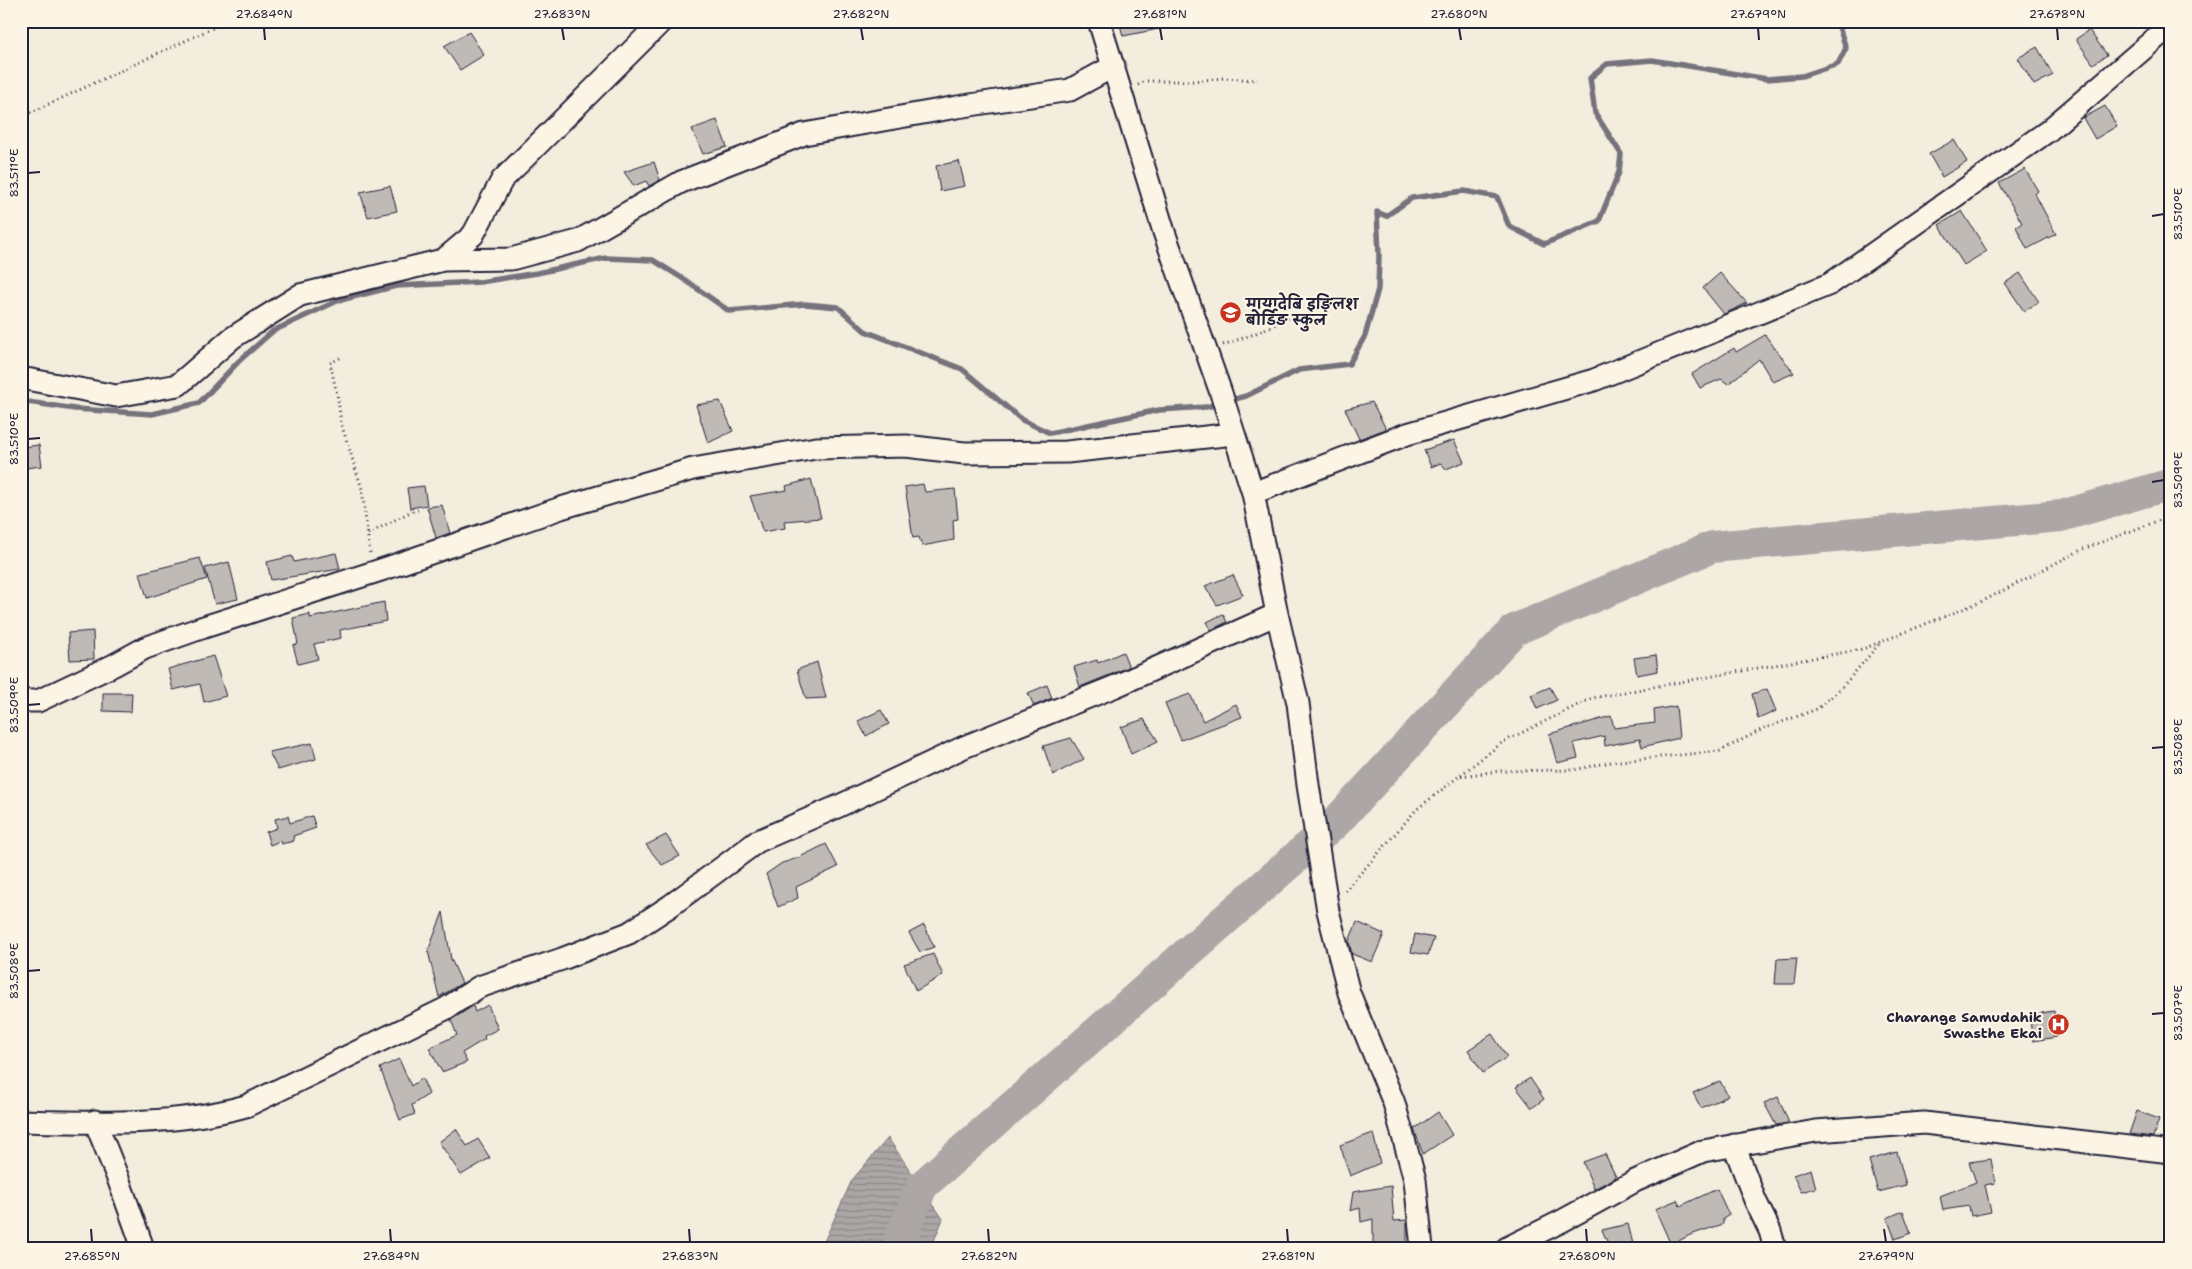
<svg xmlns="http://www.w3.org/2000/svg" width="2192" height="1269" font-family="'Shantell Sans','Playpen Sans Deva',sans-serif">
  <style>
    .water { fill: url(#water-rules); stroke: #75727b }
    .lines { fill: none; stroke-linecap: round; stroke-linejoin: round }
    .stream { stroke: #75727b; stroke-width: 5.5 }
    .river { stroke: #aca7a6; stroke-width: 32 }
    .building { fill: #bfbab6; stroke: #22223b }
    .minor-casing { stroke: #22223b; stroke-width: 25 }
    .path { stroke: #22223b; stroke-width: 3; stroke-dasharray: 1 4; stroke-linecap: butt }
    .minor { stroke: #fcf5e5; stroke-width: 21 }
    .ticks { fill: none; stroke: #22223b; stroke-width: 2 }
    .labels { text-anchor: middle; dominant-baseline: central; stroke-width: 4.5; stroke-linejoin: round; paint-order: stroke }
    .poi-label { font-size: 14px; font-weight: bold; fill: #22223b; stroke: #fcf5e5; text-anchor: start }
    .neatline { fill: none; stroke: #22223b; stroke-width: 2 }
    .ticks-label { font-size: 12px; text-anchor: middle; fill: #22223b }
  </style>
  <defs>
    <pattern id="water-rules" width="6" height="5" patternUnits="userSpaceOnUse" patternTransform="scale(1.25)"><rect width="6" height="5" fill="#aca7a6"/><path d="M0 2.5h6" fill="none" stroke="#8c8888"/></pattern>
  </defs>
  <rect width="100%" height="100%" fill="#f3edde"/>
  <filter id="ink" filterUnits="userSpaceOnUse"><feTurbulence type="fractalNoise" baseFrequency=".02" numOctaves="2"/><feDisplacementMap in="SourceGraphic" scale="10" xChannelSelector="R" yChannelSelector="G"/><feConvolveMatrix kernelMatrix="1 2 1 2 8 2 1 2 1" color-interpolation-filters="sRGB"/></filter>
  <g filter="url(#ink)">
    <path class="water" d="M888 1138 943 1219 931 1248H821L852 1180Z"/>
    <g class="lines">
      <path class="stream" d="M21 401 75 409 152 414 199 403 239 361 273 331 337 301 396 286 480 282 537 273 606 258 653 260 685 280 729 311 805 304 838 307 865 331 962 369 1022 420 1050 433 1159 410 1206 407 1246 396 1299 370 1349 364 1365 336 1378 289 1379 255 1377 212 1386 216 1412 198 1464 191 1497 197 1509 226 1544 244 1599 221 1619 172 1621 154 1595 113 1590 78 1607 64 1652 60 1767 79 1802 76 1838 64 1846 48 1837 21"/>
      <path class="river" d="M897 1248 922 1186 1335 823 1514 630 1712 547 2061 516 2171 484"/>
    </g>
    <path class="building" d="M1119 21H1163L1164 28 1123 36Z
      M2089 30 2107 55 2093 64 2076 39Z
      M469 32 484 55 460 70 444 46Z
      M2037 47 2053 75 2034 85 2018 58Z
      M2105 106 2117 126 2095 139 2083 118Z
      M717 120 727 147 703 154 692 129Z
      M1954 140 1967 162 1942 177 1929 154Z
      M959 161 965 186 940 191 936 166Z
      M654 162 660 180 649 186 646 181 634 186 624 172Z
      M2025 169 2038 191 2035 194 2056 234 2027 249 2016 227 2022 223 1999 183Z
      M390 186 397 211 368 217 360 192Z
      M1962 211 1987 251 1964 265 1939 225Z
      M1720 273 1747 303 1724 314 1703 288Z
      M2020 273 2039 302 2024 311 2005 283Z
      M1765 335 1794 373 1773 382 1759 359 1728 384 1721 379 1700 388 1692 374 1734 348 1736 352Z
      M720 401 733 431 708 443 696 405Z
      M1372 402 1386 429 1359 439 1345 409Z
      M1454 440 1464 462 1446 469 1441 463 1431 467 1424 450Z
      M39 445 42 466 25 468 23 447Z
      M811 479 821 518 784 521 785 528 763 532 750 496 787 490 786 486Z
      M923 484 925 492 955 489 958 519 953 520 954 540 922 546 919 537 913 538 905 487Z
      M424 486 427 505 410 508 407 488Z
      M442 505 450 533 436 538 427 507Z
      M336 553 340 569 271 580 267 562 292 556 294 562Z
      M200 558 207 579 147 598 140 573Z
      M229 562 238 599 215 604 205 568Z
      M1233 575 1243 595 1217 605 1205 586Z
      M384 602 386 621 340 630 341 638 314 644 318 659 298 664 293 645 298 644 293 618 310 614V618Z
      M1223 614 1227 622 1211 630 1207 622Z
      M93 631 94 659 70 660 68 633Z
      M1123 652 1129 667 1080 687 1074 667 1097 660 1098 663Z
      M1656 655 1658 671 1637 675 1634 658Z
      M213 656 226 696 204 702 200 684 173 690 168 669Z
      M817 662 826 698 806 699 797 670Z
      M1047 685 1052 698 1034 706 1028 693Z
      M1550 687 1557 700 1537 709 1531 695Z
      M1767 689 1776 711 1758 719 1752 694Z
      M103 693H132L131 712 103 711Z
      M1190 694 1203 721 1236 704 1242 717 1181 740 1165 703Z
      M1676 706 1679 738 1642 747 1640 739 1605 746 1604 736 1574 743 1578 758 1557 763 1549 734 1611 716 1614 728 1655 723 1654 710Z
      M881 710 889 724 866 736 858 721Z
      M1144 719 1158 741 1131 754 1121 727Z
      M1071 738 1084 759 1053 775 1043 746Z
      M312 743 316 759 278 770 269 752Z
      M288 816 290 823 312 816 316 828 293 836 294 841 281 844 280 841 270 845 266 832 277 828 275 819Z
      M666 835 680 856 662 865 646 845Z
      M826 844 838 867 796 887 798 898 778 907 766 874 782 863 798 858Z
      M443 912 451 959 462 983 439 997 428 951Z
      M1357 922 1384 934 1372 962 1352 954 1349 941Z
      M924 925 934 947 920 952 909 933Z
      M1415 934 1434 938 1428 955 1411 952Z
      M933 954 943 975 916 991 904 964Z
      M1797 958 1794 984H1775L1777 959Z
      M488 1005 498 1029 484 1036 485 1039 462 1053 467 1062 442 1072 429 1048 457 1035 451 1020 473 1006 475 1012Z
      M2054 1011 2057 1037 2033 1041 2029 1015Z
      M1492 1034 1507 1057 1483 1073 1468 1050Z
      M399 1059 411 1086 422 1078 429 1094 412 1105 415 1114 400 1120 380 1068Z
      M1530 1078 1544 1099 1532 1108 1516 1087Z
      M1720 1081 1728 1096 1701 1108 1693 1093Z
      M1778 1097 1789 1123 1776 1125 1764 1103Z
      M2137 1111 2159 1119 2153 1137 2129 1134Z
      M1438 1112 1452 1135 1423 1154 1414 1129Z
      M456 1129 467 1146 478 1139 490 1158 461 1175 439 1142Z
      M1373 1133 1380 1163 1350 1176 1340 1145Z
      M1897 1152 1906 1185 1878 1192 1869 1160Z
      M1605 1154 1616 1177 1594 1189 1583 1162Z
      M1991 1159 1995 1183 1985 1185 1991 1212 1971 1216 1969 1206 1943 1210 1940 1196 1976 1182 1969 1162Z
      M1811 1169 1816 1188 1801 1192 1793 1175Z
      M1391 1186 1394 1221 1407 1220V1247L1373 1248V1219L1361 1222 1360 1208 1350 1211 1353 1192Z
      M1717 1189 1729 1215 1723 1219V1224L1690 1235 1671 1245 1655 1209 1677 1200 1680 1206Z
      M1903 1211 1911 1233 1895 1239 1887 1218Z
      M1628 1224 1634 1248H1610L1602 1230Z"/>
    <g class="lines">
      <defs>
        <path id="minor" d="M1099 21 1164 232 1220 390 1253 493 1277 614 1298 703 1308 785 1328 911 1349 993 1394 1103 1415 1180 1422 1248
          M443 260 473 235 502 180 662 21
          M21 378 116 396 178 385 232 338 300 295 443 260 511 259 578 241 681 182 804 134 957 107 1070 90 1114 66
          M1253 493 1407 434 1594 380 1830 284 2048 131 2171 25
          M21 701H38L114 665 145 648 201 628 387 568 561 508 693 469 816 448 906 446 964 453 1067 452 1234 434
          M21 1121C95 1123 174 1126 246 1106L445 1009 479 987 562 959 629 933 670 906 758 841 839 806 964 747 1116 686 1277 614
          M95 1121 119 1181 143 1248
          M1734 1145 1755 1200 1770 1231 1775 1248
          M1507 1248 1562 1221 1635 1181 1703 1151 1816 1131 1924 1123 2171 1152"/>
      </defs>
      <use href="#minor" class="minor-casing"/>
      <path class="path" d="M1138 85 1146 81H1193L1224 78 1257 80
        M21 117 228 21
        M1223 345 1254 334 1300 313
        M340 358 330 363 338 399 341 423 362 489 370 554
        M368 534 410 512 418 510
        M1461 776 1499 771 1573 770 1611 762 1720 751 1763 729 1817 709 1843 686 1880 643
        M1345 891 1417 809 1503 742 1592 698 1863 649 1983 601 2083 549 2171 516"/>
      <use href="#minor" class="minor"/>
    </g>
  </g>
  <path class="ticks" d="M264 28 265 40M562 28 564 40M861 28 863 40M1160 28 1162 40M1459 28 1461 40M1758 28 1759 40M2057 28 2058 40M28 173 40 172M2152 216 2164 214M28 439 40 438M2152 482 2164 480M28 705 40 704M2152 748 2164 747M28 971 40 970M2152 1014 2164 1013M91 1229 92 1242M390 1229 391 1242M689 1229 690 1242M988 1229 989 1242M1287 1229 1288 1242M1586 1229 1587 1242M1884 1229 1886 1242"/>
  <defs>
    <symbol id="school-disc" viewBox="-11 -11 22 22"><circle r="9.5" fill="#c8321e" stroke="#fcf5e5"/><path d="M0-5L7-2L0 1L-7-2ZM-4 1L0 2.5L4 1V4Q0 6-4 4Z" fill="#fff"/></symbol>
    <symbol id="hospital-disc" viewBox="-11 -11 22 22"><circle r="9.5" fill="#c8321e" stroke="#fcf5e5"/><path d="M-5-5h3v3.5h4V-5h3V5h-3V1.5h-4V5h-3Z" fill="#fff"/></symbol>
  </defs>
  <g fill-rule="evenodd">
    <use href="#school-disc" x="1218" y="300" width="25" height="25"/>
    <use href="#hospital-disc" x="2046" y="1012" width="25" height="25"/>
  </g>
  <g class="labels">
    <g class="poi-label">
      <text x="1246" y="304">मायादेबि इङ्लिश<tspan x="1246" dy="16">बोर्डिङ स्कुल</tspan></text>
      <text x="2042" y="1017" text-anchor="end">Charange Samudahik<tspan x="2042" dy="16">Swasthe Ekai</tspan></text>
    </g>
  </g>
  <rect width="2192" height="1269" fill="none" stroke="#fcf5e5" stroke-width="55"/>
  <rect x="28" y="28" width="2136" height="1214" class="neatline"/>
  <g class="ticks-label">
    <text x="264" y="18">27.684°N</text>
    <text x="562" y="18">27.683°N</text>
    <text x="861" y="18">27.682°N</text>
    <text x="1160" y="18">27.681°N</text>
    <text x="1459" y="18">27.680°N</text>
    <text x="1758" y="18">27.679°N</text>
    <text x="2057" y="18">27.678°N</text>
    <text transform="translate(14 173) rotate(-90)" y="4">83.511°E</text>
    <text transform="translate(2178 214) rotate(-90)" y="4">83.510°E</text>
    <text transform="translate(14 439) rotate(-90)" y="4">83.510°E</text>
    <text transform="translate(2178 480) rotate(-90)" y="4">83.509°E</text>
    <text transform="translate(14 705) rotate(-90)" y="4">83.509°E</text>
    <text transform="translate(2178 747) rotate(-90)" y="4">83.508°E</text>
    <text transform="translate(14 971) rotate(-90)" y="4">83.508°E</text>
    <text transform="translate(2178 1013) rotate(-90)" y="4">83.507°E</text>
    <text x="92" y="1260">27.685°N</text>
    <text x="391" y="1260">27.684°N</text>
    <text x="690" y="1260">27.683°N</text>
    <text x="989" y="1260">27.682°N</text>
    <text x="1288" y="1260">27.681°N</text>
    <text x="1587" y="1260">27.680°N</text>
    <text x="1886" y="1260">27.679°N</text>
  </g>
</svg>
